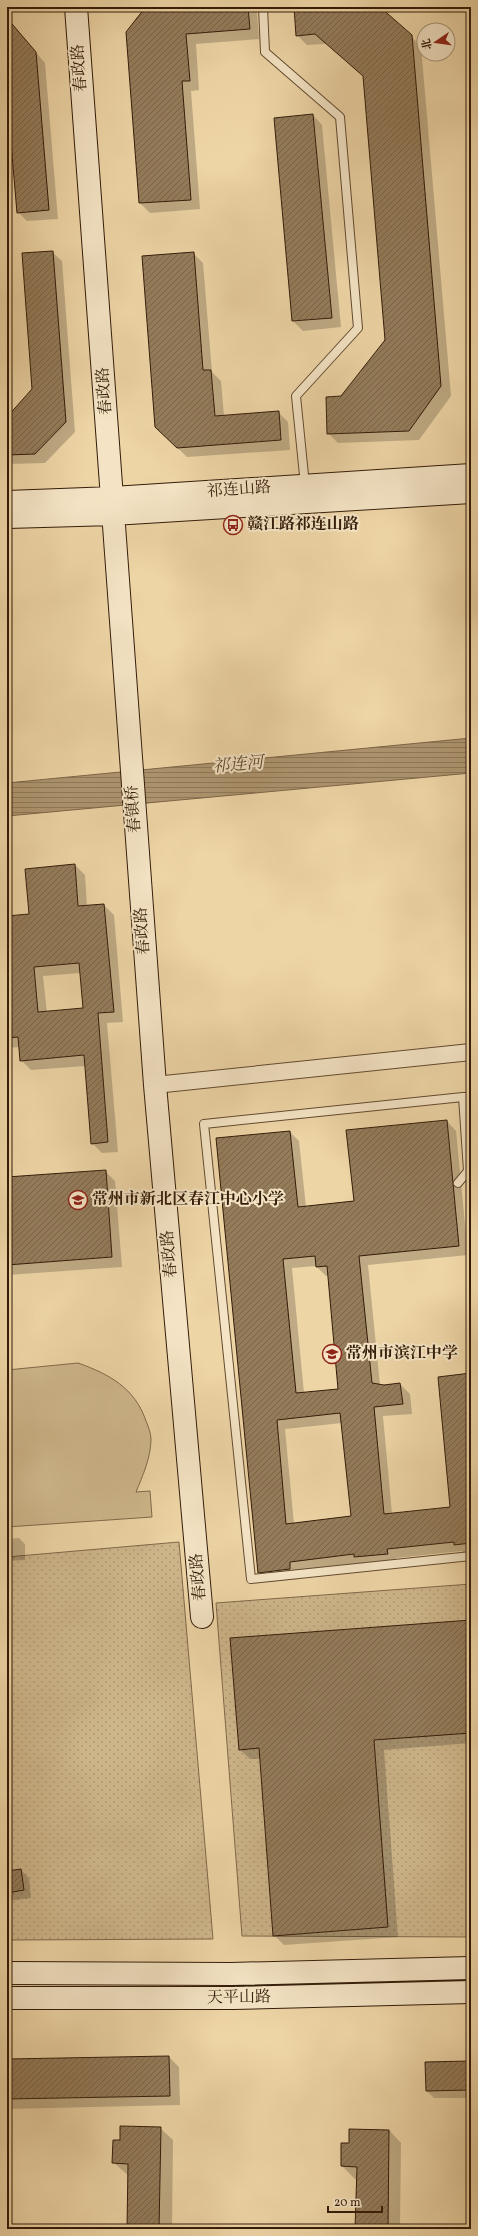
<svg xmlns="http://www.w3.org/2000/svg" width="478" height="2236" font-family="Vollkorn,'Noto Serif SC',serif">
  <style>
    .grass { fill: #ceb68b; stroke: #80694a }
    .park { fill: url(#park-dots); stroke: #80694a }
    .water { fill: url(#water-rules); stroke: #7d6547 }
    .shadow { fill: #0003; fill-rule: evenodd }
    .building { fill: url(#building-hatch); stroke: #331c09; fill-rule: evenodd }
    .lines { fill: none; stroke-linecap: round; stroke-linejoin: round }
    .lane-casing { stroke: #624a30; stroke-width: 10 }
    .street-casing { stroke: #624a30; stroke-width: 18 }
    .secondary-casing { stroke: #331c09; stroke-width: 24 }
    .lane { stroke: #f4e4c5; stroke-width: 8 }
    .street { stroke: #f4e4c5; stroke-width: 16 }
    .secondary { stroke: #f4e4c5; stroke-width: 22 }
    .labels { text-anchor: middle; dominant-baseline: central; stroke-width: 4; stroke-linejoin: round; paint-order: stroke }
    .street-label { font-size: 16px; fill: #331c09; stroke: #f4e4c5 }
    .poi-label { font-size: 16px; font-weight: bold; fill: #331c09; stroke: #f4e4c5; text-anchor: start }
    .water-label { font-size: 17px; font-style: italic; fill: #5e472d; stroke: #f4e4c5 }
  </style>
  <defs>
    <pattern id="park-dots" width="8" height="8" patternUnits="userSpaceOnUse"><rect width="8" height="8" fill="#ceb68b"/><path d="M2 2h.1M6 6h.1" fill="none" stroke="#b19c77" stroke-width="1.8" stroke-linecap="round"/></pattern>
    <pattern id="water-rules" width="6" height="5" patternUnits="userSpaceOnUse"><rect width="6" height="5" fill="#ae9671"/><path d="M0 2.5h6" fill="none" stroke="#8e7a5b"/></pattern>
    <pattern id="building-hatch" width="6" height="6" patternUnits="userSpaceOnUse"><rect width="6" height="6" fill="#947c5b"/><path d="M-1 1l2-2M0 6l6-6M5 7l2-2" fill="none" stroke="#796549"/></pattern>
  </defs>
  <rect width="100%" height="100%" fill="#eed5a6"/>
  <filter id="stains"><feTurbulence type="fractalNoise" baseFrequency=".005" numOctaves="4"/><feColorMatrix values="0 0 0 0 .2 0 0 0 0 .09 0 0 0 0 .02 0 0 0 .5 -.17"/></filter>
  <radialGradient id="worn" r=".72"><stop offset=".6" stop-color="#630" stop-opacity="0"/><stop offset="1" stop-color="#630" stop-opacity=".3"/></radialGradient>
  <path class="grass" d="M78 1363C109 1374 135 1388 146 1421 148 1426 151 1433 151 1439 151 1457 143 1475 136 1492L150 1491 152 1517 7 1527V1370Z"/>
  <path class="park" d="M179 1542 213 1939 7 1940V1557Z
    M471 1584V1937L242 1936 216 1603Z"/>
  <path class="water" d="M471 738V773L7 816V783Z"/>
  <path class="shadow" d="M178 7H253L257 12 259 39 196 44 199 90 191 91 200 209 150 213 140 203Z
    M295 7H378L421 46 451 396 419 440 338 443 328 433 342 397 386 341 364 77 326 44 307 45 297 35Z
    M7 18 45 63 58 219 27 221 18 212 7 85Z
    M313 115 322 125 341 327 303 331 293 321Z
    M52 252 62 261 75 432 45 463 7 464V419L33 390Z
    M193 253 203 263 212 372 221 381 224 416 278 412 288 422 290 450 187 457 156 427Z
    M75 865 85 875 87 906 104 905 114 915 123 1022 107 1023 118 1152 102 1153 92 1143 86 1066 31 1070 21 1060 20 1047 7 1048V917L30 915ZM80 973 84 1009 47 1013 43 976Z
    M447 1121 456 1131 468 1255 368 1265 380 1385 400 1384 410 1394 412 1414 383 1416 392 1514 451 1507 471 1374V1553L465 1554 462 1551 396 1558 397 1563 299 1572V1579L268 1582 259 1572 290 1132 299 1141 306 1207 355 1202ZM316 1266 326 1276 329 1275 339 1390 304 1393 292 1268ZM342 1423 352 1517 294 1524 285 1429Z
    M105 1171 115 1181 122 1267 7 1275V1178Z
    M19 1538 25 1544V1560L7 1561V1539Z
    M471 1621V1743L384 1750 398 1937 284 1945 274 1935 261 1759H250L240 1750Z
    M21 1870 29 1878 31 1898 7 1901V1872Z
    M169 2057 179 2067 180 2105 7 2109V2060Z
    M471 2062V2098H434L427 2091Z
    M160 2128 173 2140 172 2229H128L129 2176 114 2163 121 2141Z
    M389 2130 401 2143 400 2229H356L357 2179H355L342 2166 350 2144Z"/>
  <path class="building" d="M165 7H248L250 29 186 34 190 81H182L191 200 139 203 126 32 144 9Z
    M294 7H380L412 35 441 386 409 431 327 434 326 397 341 396 385 340 363 76 315 34 296 36Z
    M7 18 36 52 49 210 17 213 7 96Z
    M313 114 332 318 292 321 274 118Z
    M53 251 66 422 35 454 7 455V417L32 389 22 253Z
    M194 252 203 370H211L215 416 279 411 281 440 177 448 155 427 142 256Z
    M75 864 78 906 104 904 114 1012 98 1013 108 1142 91 1144 84 1055 20 1061 18 1037 7 1038V916L29 914 25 869ZM79 963 83 1008 38 1012 34 967Z
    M447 1120 459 1246 359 1256 372 1383 384 1385 400 1383 403 1404 374 1407 384 1514 450 1507 438 1377 471 1373V1543L454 1545V1542L387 1549 388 1554 354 1557V1554L290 1562V1569L258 1573 216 1138 290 1131 298 1207 354 1201 346 1130ZM315 1256 316 1267 327 1266 338 1389 296 1393 283 1259ZM340 1413 351 1516 286 1524 277 1420Z
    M106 1170 112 1257 7 1265V1177Z
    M471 1620V1733L374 1740 388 1927 273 1936 259 1748 239 1750 230 1638Z
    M21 1869 24 1890 7 1893V1871Z
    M169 2056 170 2096 7 2099V2059Z
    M471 2061V2090L426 2091 425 2062Z
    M120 2126 161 2127 159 2229H127L128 2164 112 2163 113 2140H120Z
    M349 2129 389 2130 388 2229H355L357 2167 341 2166V2143H349Z"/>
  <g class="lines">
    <defs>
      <path id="lane" d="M263 7 265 52 340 117 358 328 296 396 305 485
        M471 1100 467 1097H463L204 1124 251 1579 471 1556
        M458 1183 468 1171 463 1097"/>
      <path id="street" d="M155 1085 471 1052"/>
      <path id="secondary" d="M76 7 155 1085 202 1617
        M7 502 113 498 471 475
        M8 517 113 514 471 492
        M7 1973 231 1974 471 1968
        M7 1998H233L471 1992"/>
    </defs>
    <use href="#lane" class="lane-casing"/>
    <use href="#street" class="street-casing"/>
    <use href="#secondary" class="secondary-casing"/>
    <use href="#lane" class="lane"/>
    <use href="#street" class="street"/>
    <use href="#secondary" class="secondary"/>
  </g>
  <defs>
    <symbol id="bus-ring" viewBox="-11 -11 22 22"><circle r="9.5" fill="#f4e4c5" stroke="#8f2418" stroke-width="1.5"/><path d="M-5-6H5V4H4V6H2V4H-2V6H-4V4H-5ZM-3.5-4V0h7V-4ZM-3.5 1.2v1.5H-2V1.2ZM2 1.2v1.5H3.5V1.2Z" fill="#8f2418"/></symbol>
    <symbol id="school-ring" viewBox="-11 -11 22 22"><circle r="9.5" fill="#f4e4c5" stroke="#8f2418" stroke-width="1.5"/><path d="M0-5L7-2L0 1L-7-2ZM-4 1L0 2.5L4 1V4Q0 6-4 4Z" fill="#8f2418"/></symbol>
  </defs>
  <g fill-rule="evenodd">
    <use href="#bus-ring" x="222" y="514" width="22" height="22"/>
    <use href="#school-ring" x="67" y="1189" width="22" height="22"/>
    <use href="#school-ring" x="321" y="1343" width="22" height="22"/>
  </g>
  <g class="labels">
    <g class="street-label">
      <text transform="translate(80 68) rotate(-94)">春政路</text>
      <text transform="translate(105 391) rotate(-94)">春政路</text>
      <text transform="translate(239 490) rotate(-4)">祁连山路</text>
      <text transform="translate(134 809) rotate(-94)">春镇桥</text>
      <text transform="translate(143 931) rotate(-94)">春政路</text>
      <text transform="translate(170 1254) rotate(-95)">春政路</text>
      <text transform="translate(199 1577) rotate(-95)">春政路</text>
      <text transform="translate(239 1998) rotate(-1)">天平山路</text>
    </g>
    <g class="poi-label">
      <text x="247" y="525">赣江路祁连山路</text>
      <text x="92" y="1200">常州市新北区春江中心小学</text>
      <text x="346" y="1354">常州市滨江中学</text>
    </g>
    <g class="water-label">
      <text transform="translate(238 765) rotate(-5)">祁连河</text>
    </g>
  </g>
  <rect width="478" height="2236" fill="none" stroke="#eed5a6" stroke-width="24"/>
  <rect x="8" y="8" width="462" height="2220" fill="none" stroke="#331c09" stroke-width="2"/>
  <rect x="12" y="12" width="454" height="2212" fill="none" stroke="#331c09"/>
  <g transform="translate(436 42) rotate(257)"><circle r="19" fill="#f4e4c5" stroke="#a7947a"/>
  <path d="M0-3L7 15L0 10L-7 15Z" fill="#8f2418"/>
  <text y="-6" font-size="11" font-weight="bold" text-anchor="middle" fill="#331c09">北</text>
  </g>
  <path d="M328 2206v6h54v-6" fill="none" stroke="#331c09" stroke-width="2"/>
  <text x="334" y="2206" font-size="12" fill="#331c09" stroke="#f4e4c5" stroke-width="3" paint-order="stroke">20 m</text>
  <rect width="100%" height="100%" filter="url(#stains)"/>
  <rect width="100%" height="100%" fill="url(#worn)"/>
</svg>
